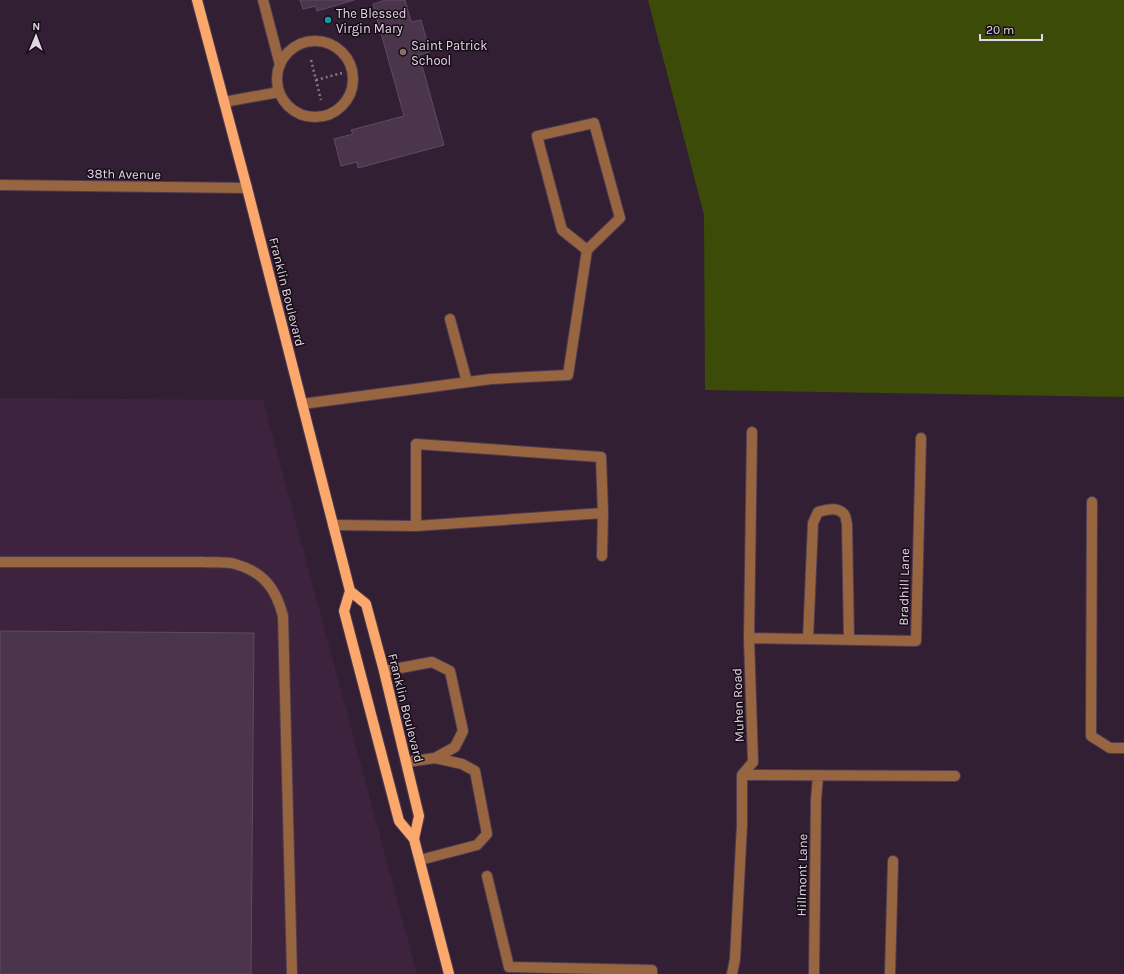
<svg xmlns="http://www.w3.org/2000/svg" width="1124" height="974" font-family="Karla,sans-serif">
  <style>
    .built { fill: #3d233e }
    .green { fill: #3d4b08 }
    .building { fill: #4b354c; stroke: #614a62 }
    .lines { fill: none; stroke-linecap: round; stroke-linejoin: round }
    .minor-casing { stroke: #4f3c50; stroke-width: 12 }
    .major-casing { stroke: #4f3c50; stroke-width: 12 }
    .path { stroke: #89788a; stroke-width: 2.5; stroke-dasharray: 2 3; stroke-linecap: butt }
    .minor { stroke: #986541; stroke-width: 10 }
    .major { stroke: #fca86c; stroke-width: 10 }
    .culture-dot { fill: #0f9aa8; stroke: #150c16; stroke-width: 1.5 }
    .education-dot { fill: #8d6e63; stroke: #150c16; stroke-width: 1.5 }
    .labels { text-anchor: middle; dominant-baseline: central; stroke-width: 3; stroke-linejoin: round; paint-order: stroke }
    .poi-label { font-size: 13px; fill: #e3d5e3; stroke: #150c16; text-anchor: start }
    .street-label { font-size: 13px; fill: #e3d5e3; stroke: #150c16 }
  </style>
  <rect width="100%" height="100%" fill="#331f34"/>
  <path class="built" d="M0 398 263 400 417 974H0Z"/>
  <path class="green" d="M648 0H1124V397L705 390 704 215Z"/>
  <path class="building" d="M300 0H354L317 11 316 6 303 9Z
    M386 0H405L411 22 421 20 430 52 419 55 444 145 358 168 357 162 341 166 334 139 353 134 351 130 404 116 373 4Z
    M0 631 254 633 251 974H0Z"/>
  <g class="lines">
    <defs>
      <path id="minor" d="M263 0 280 65
        M277 79a38 38 0 1 1 76 0a38 38 0 1 1-76 0Z
        M224 102 279 92
        M0 185 247 188
        M450 319 467 382
        M302 404 491 379 568 375 587 250 620 218 594 123 537 136 562 230 587 250
        M1092 502 1091 736 1110 748H1124
        M333 525 416 526 603 513 602 556
        M416 526V444L601 457 603 513
        M0 562H203C213 563 225 561 235 564 264 572 276 589 283 616L292 974
        M749 638 916 641 921 438
        M808 639 813 523 818 512C826 510 837 506 844 514 846 516 846 521 847 524L849 640
        M384 671 432 662 450 671 463 731 455 747 435 758
        M407 762 435 758 462 764 475 771 487 834 477 845 420 860
        M742 775 955 776
        M487 876 509 967 652 970V974
        M732 974 735 959 742 825V775L753 762 749 638 752 432
        M814 974 816 800 818 776
        M890 974 893 861"/>
      <path id="major" d="M197 0 247 188 350 591 344 611 399 821 414 839 449 974
        M350 591 366 604 384 671 419 816 414 839"/>
    </defs>
    <use href="#minor" class="minor-casing"/>
    <use href="#major" class="major-casing"/>
    <path class="path" d="M311 60 321 100
      M316 80 342 73"/>
    <use href="#minor" class="minor"/>
    <use href="#major" class="major"/>
  </g>
  <circle class="culture-dot" cx="328" cy="20" r="4"/>
  <circle class="education-dot" cx="403" cy="52" r="4"/>
  <g class="labels">
    <g class="poi-label">
      <text x="336" y="13">The Blessed<tspan x="336" dy="15">Virgin Mary</tspan></text>
      <text x="411" y="45">Saint Patrick<tspan x="411" dy="15">School</tspan></text>
    </g>
    <g class="street-label">
      <text transform="translate(124 174) rotate(1)">38th Avenue</text>
      <text transform="translate(287 292) rotate(76)">Franklin Boulevard</text>
      <text transform="translate(904 587) rotate(-89)">Bradhill Lane</text>
      <text transform="translate(738 705) rotate(-92)">Muhen Road</text>
      <text transform="translate(406 708) rotate(76)">Franklin Boulevard</text>
      <text transform="translate(802 875) rotate(-89)">Hillmont Lane</text>
    </g>
  </g>
  <g transform="translate(36 36) rotate(1)" stroke="#150c16" stroke-width="3" paint-order="stroke">
  <path d="M0-3L7 15L0 10L-7 15Z" fill="#e3d5e3"/>
  <text y="-6" font-size="11" font-weight="bold" text-anchor="middle" fill="#e3d5e3">N</text>
  </g>
  <path d="M980 34v6h62v-6" fill="none" stroke="#e3d5e3" stroke-width="2"/>
  <text x="986" y="34" font-size="12" fill="#e3d5e3" stroke="#150c16" stroke-width="3" paint-order="stroke">20 m</text>
</svg>
